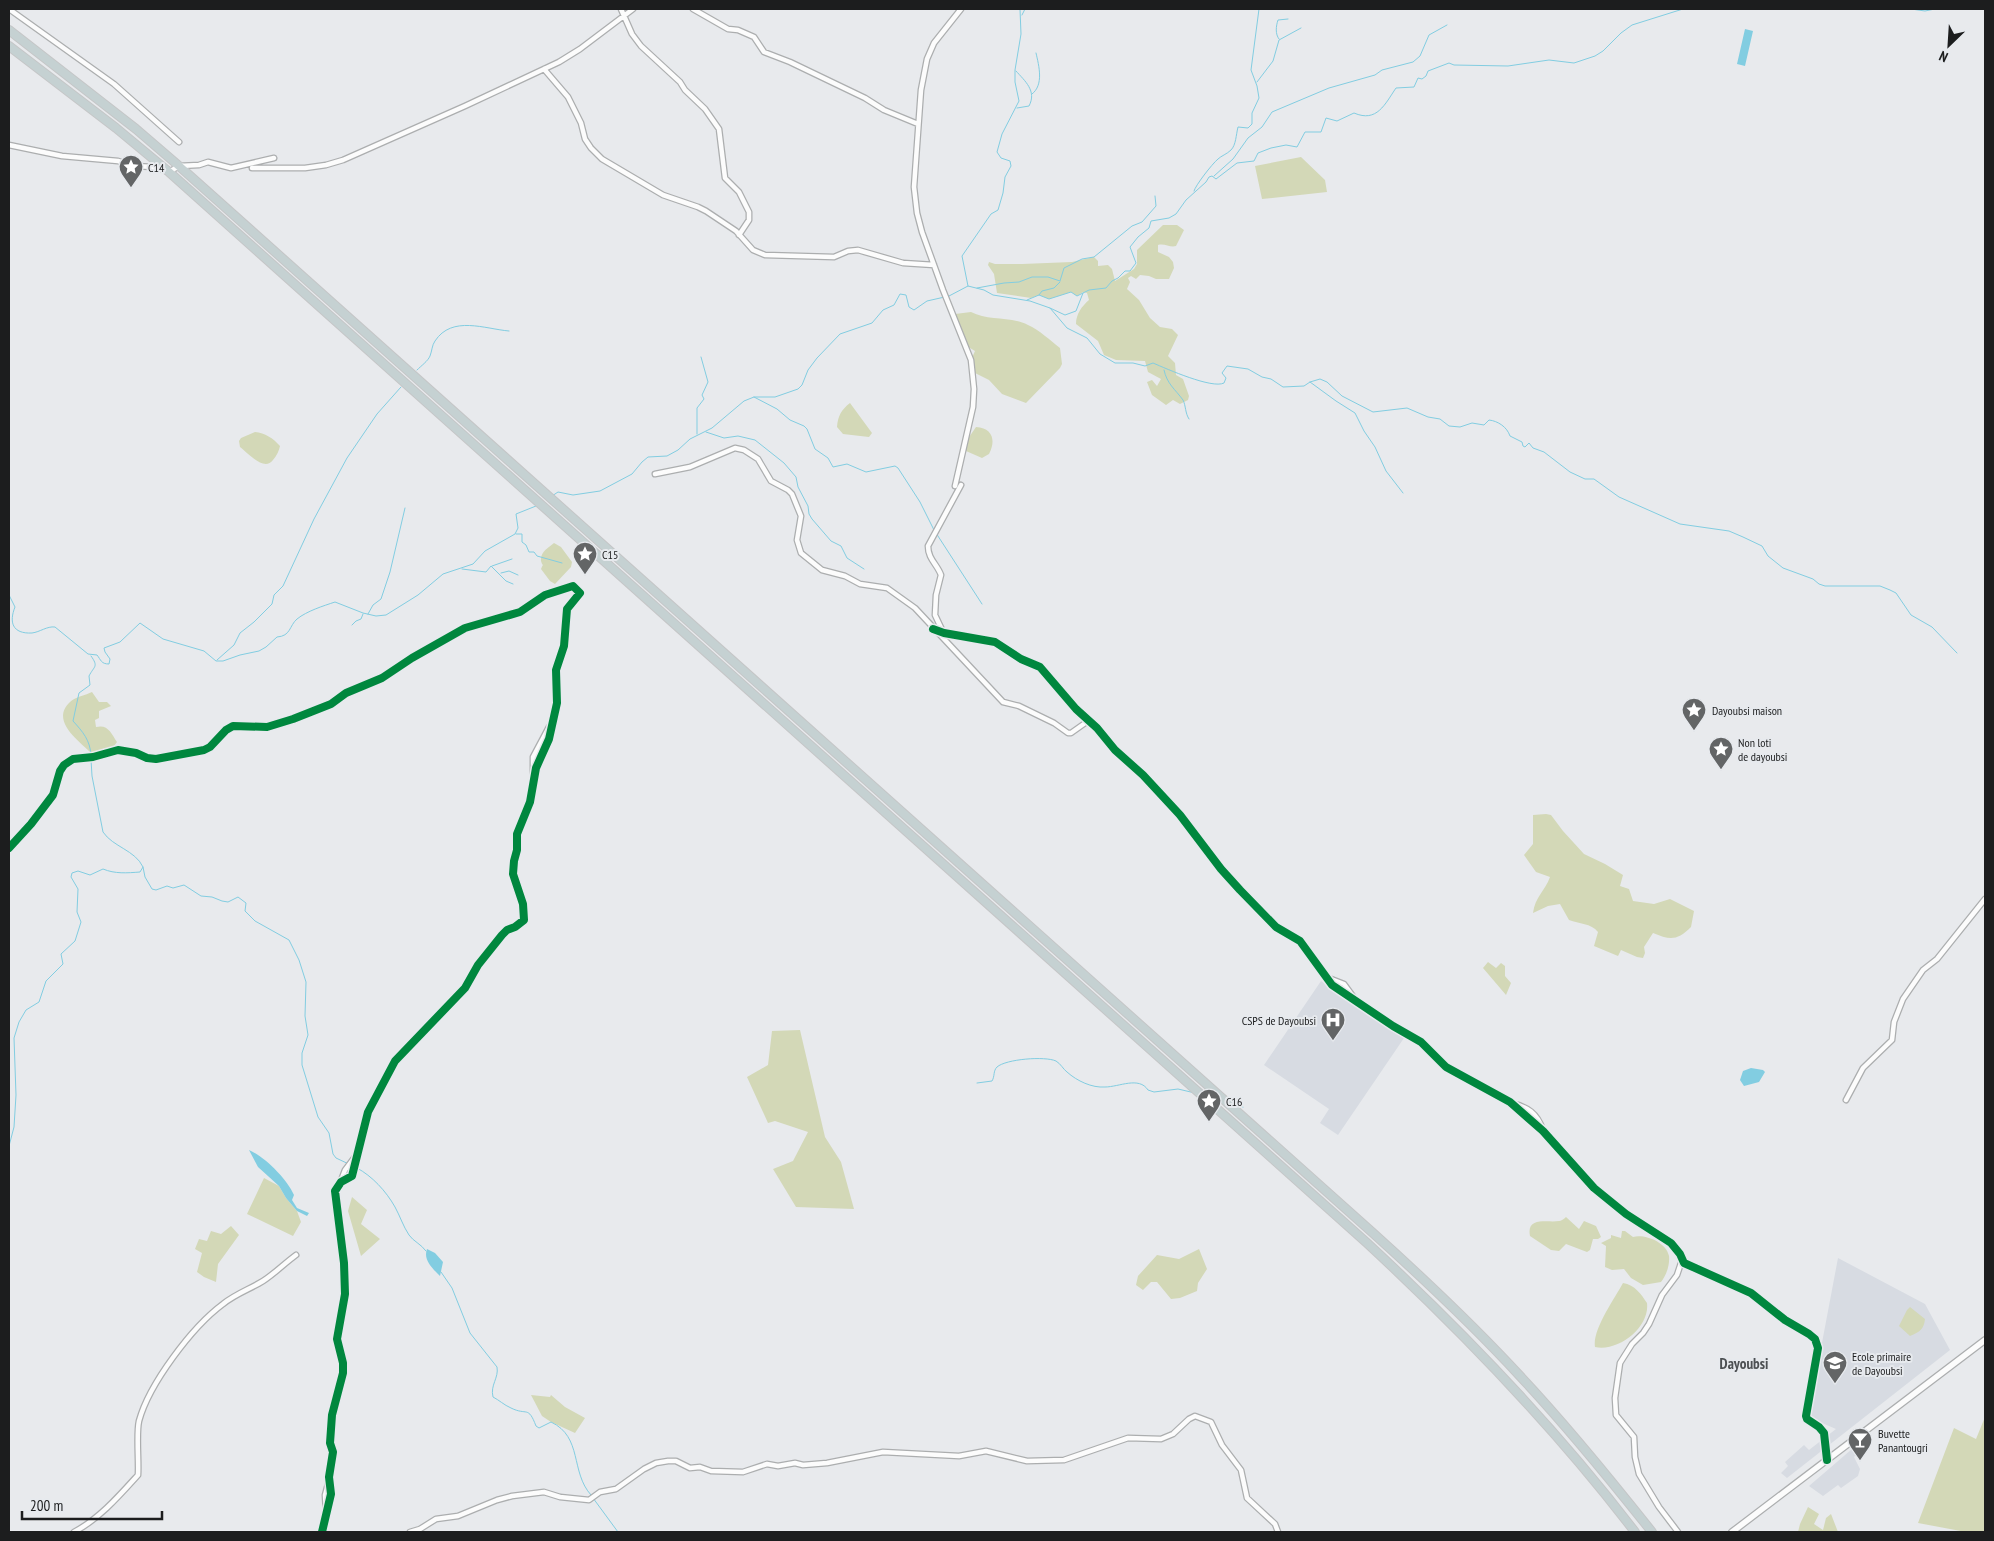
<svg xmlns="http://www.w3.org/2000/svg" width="1994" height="1541" font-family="'PT Sans Narrow',sans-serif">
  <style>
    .built { fill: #d7dbe2 }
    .green { fill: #d3d8b7 }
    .water { fill: #82cde1 }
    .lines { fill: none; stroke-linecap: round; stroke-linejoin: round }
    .stream { stroke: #82cde1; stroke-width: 1 }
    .street-casing { stroke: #acaeaf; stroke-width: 7 }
    .secondary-casing { stroke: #acaeaf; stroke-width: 8 }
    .highway-casing { stroke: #c5c6c7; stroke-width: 10 }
    .street { stroke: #fcfcfc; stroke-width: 4.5 }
    .secondary { stroke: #fcfcfc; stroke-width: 5.5 }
    .highway { stroke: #c5d1d2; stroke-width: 8 }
    .cycleway-casing { stroke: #e7eaee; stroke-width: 11 }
    .cycleway { stroke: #00873e; stroke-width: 8 }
    .labels { text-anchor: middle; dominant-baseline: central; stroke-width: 4; stroke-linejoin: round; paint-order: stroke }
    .poi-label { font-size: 12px; fill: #1c1d1e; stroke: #e7eaee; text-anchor: start }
    .quarter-label { font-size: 15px; font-weight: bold; fill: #4d5053; stroke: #e7eaee }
  </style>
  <rect width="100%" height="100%" fill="#e8eaed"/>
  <path class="built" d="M1321 981 1404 1038 1338 1135 1320 1123 1329 1109 1264 1065Z
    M1838 1258 1925 1304 1950 1350 1787 1478 1781 1473 1788 1466 1785 1462 1804 1445 1809 1450 1836 1429 1808 1417Z
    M1859 1443 1862 1449 1854 1457 1860 1469 1858 1476 1841 1488 1838 1485 1823 1496 1809 1486Z"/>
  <path class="green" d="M1301 157 1325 180 1327 192 1262 199 1255 166Z
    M1163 225H1177L1184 230 1176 246C1170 248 1165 243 1158 245V252L1169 257 1173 262 1174 268 1169 279H1156L1149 276 1140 275 1136 279 1131 276 1128 278 1130 282 1127 289 1139 300 1150 318 1160 327 1172 329 1178 335 1168 356 1175 363 1176 375 1183 379 1189 396 1188 400 1180 404 1173 400 1166 405 1152 395 1147 382 1152 380 1157 386 1161 379 1148 372 1145 361 1116 360 1104 355 1098 341 1076 324C1076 314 1082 306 1089 300L1087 293 1083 292 1077 296 1071 292 1049 299 1039 295 1031 298 997 293 994 274 988 265 989 262 995 264H1022L1072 262 1094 257 1098 261V266L1108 265 1112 269 1115 281 1134 269 1137 264V250Z
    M971 312C988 321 1010 316 1028 325 1039 330 1050 340 1060 348L1062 364 1060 368 1026 403 1002 394 989 380 973 372 971 360 975 351 965 345 955 314Z
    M850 403 872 433 869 437 843 434 837 427C838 416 841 410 850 403Z
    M976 427C993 428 996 441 989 454L982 458 966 451 963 446Z
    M255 432C265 433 273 438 280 446 279 451 277 455 273 460 264 472 248 453 240 447L239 441 241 438Z
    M554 543 561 547 572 562 571 567 555 584 550 581 541 569C544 562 543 568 541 561 540 552 548 548 554 543Z
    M92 692 99 702H107L111 706 99 711V718L95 720 96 727C108 724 111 733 117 742L111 750 94 756C81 742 49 722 70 702 75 697 86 695 92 692Z
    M1546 814 1551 815 1563 831 1584 854 1605 864 1623 875 1620 886 1629 889 1633 901 1654 904 1670 899 1694 911 1691 927C1677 941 1670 940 1653 933L1644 947 1645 953 1643 958 1637 957 1621 950 1618 956 1594 946 1598 932C1591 923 1579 924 1569 920L1560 904 1548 906 1533 913C1535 897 1545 891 1550 877L1536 872 1524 855 1533 844V815Z
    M1488 962 1496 968 1501 963 1505 966V976L1511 983 1506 995 1483 968Z
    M800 1030 825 1137 841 1162 854 1209 796 1207 773 1169 793 1161 808 1132 775 1121 768 1123 747 1077 768 1065 772 1031Z
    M264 1178 279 1186 286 1198 297 1211 301 1222 293 1236 247 1214Z
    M352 1197 367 1210 361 1224 380 1239 361 1256 348 1211Z
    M1566 1217 1579 1229 1584 1221 1596 1226 1601 1237 1598 1239H1593L1590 1250 1587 1252 1566 1244 1559 1251 1551 1250 1530 1236C1526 1216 1548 1223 1559 1221 1561 1221 1564 1219 1566 1217Z
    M231 1226 239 1235 218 1264 216 1282 204 1277 197 1272 202 1253 195 1249 199 1239 207 1241 211 1231 221 1234Z
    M1622 1231H1625L1633 1237C1645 1234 1666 1242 1669 1256 1670 1265 1666 1276 1661 1282L1643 1285 1631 1278 1624 1269 1612 1270 1605 1267 1606 1246 1601 1243 1611 1238V1235L1621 1238Z
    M1199 1249 1207 1269 1198 1283 1197 1291 1180 1298 1171 1299 1157 1282H1151L1143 1290 1136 1285 1138 1276 1157 1255 1179 1259Z
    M1623 1283C1635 1285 1641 1294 1647 1303 1650 1327 1619 1352 1595 1347 1592 1330 1615 1298 1623 1283Z
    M1910 1307 1925 1319C1924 1329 1920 1332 1910 1336L1899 1326 1907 1310Z
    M531 1395 550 1397 551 1395 565 1407 585 1418 575 1433 551 1422 542 1416Z
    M1985 1417V1532H1966L1918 1523 1954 1428 1976 1439Z
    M1808 1507 1819 1514 1814 1524 1823 1530 1826 1518 1831 1514 1838 1532H1798L1800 1524Z"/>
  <path class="water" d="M1745 29 1753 31 1745 66 1737 64Z
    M1751 1068 1763 1070 1765 1072 1759 1082 1744 1086 1740 1080 1743 1071Z
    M249 1150C265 1157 287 1179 294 1195L292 1200 297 1208 309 1213 307 1216 297 1211 286 1198 279 1186 258 1167Z
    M427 1249 435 1253 443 1262 440 1276C432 1268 423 1260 427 1249Z"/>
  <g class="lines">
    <path class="stream" d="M1911 9 1925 11 1935 9
      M1022 15 1025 9
      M1279 39C1275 34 1276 26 1278 20L1288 19
      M1016 71C1025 81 1037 91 1029 106L1017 108
      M1257 82 1273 61 1279 40 1301 28
      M1032 94C1044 85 1039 66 1036 53
      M1214 176 1233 159 1248 138 1262 127 1272 112 1329 88 1375 75 1382 70 1413 62 1420 56 1429 35 1447 25
      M1194 191C1195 186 1212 164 1218 159 1221 156 1227 154 1231 150 1236 145 1236 135 1238 127L1248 128 1252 124V113L1259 98 1257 86 1251 70 1259 9
      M968 286 962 256 991 214 998 210 1003 193 1005 177 1011 166 1010 161 1001 158 997 152 1002 134 1019 101 1015 82V70L1021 34 1020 9
      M977 288 1004 283 1019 282 1032 277H1048L1060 281 1064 268 1082 259 1094 257 1132 226 1142 222 1156 206 1155 196
      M1039 295 1042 291 1054 288 1060 282
      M1027 300 1039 295 1049 299 1071 292 1077 296 1089 290 1106 288 1112 281 1118 278 1125 271H1130L1136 263 1130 247 1138 237 1149 228 1151 221 1169 218 1176 214 1186 200 1206 182 1209 177 1212 176 1216 179 1237 163 1254 161 1258 153 1271 148 1286 145 1297 147 1305 132H1321L1326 118 1337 121 1354 113C1377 123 1385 104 1396 88L1414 87 1418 78 1422 79 1426 76 1428 71 1449 63 1454 65 1508 66 1549 60 1574 63 1595 56 1603 51 1621 33 1632 25 1683 9
      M1050 308 1065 315 1076 311 1083 293
      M417 370C421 366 428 361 430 356 432 351 432 345 435 341 452 315 485 329 509 331
      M1164 370C1167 384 1175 389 1183 400 1186 406 1185 413 1189 419
      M1310 382 1336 401 1355 413 1364 431 1375 447 1386 471 1403 493
      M754 397 777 409 790 420 804 426 807 429 815 449 828 458 833 467 847 464 866 472 895 466 898 468 920 502 934 530
      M706 432 724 438 738 436 755 440 784 463 796 477 798 487 808 506 809 514 812 519 831 541 841 546 847 558 864 569
      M697 434V408L704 399 702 395 708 382 701 357
      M552 496 558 492 573 495 600 491 632 474 642 462 648 457 667 456 678 450 690 439 712 428 744 401 754 397H775L798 389 802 385 808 370 817 358 840 334 872 323 883 310 894 305 900 294 906 295 909 307 914 310 927 301 949 296 968 286 984 290 993 295 1030 301 1050 308 1067 328 1087 338 1100 354 1115 363H1133L1145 366 1153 363C1167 369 1212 389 1224 383L1226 378 1222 373 1227 366 1248 369 1262 377 1271 379 1283 387 1304 386 1310 382 1320 379 1327 382 1342 396 1373 412 1407 408 1428 417 1440 419 1449 426 1460 427 1472 423 1484 425 1489 420C1498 421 1507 427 1510 436L1522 442 1523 446 1525 447 1529 443 1533 448 1544 452 1570 472 1585 479H1594L1619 497 1680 524 1729 531 1743 537 1762 546 1768 556 1783 568 1813 579 1819 584 1825 586H1880L1890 590 1896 593 1911 615 1932 627 1957 653
      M936 533 982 604
      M516 534H522V542L526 545 529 552H534L537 556 562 563
      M492 566 512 559
      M462 569 486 572 491 566 506 581 513 584
      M501 573 509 571 518 575
      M9 595 15 607C9 622 12 634 32 633 40 632 47 626 55 627L88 654 97 655C101 660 101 664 109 664L110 659 105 652 104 648 120 642 140 623 163 639 204 651 216 661H223L240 655 259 651 266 647 277 637C291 636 289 626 297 619 307 611 323 606 335 602L363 613 376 616 386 615 418 595 443 574 473 564 485 551 515 534 518 528 516 514 536 506
      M368 614 373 605 381 599 390 572 405 508
      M352 625 356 621 361 619 363 614
      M217 660 234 645 240 633 254 622 272 604 274 595 283 586 314 519 347 458 377 414 401 387
      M91 755C90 740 83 732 73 721L79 693 90 685 89 676C94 666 99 667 91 656
      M143 867 145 877 152 889 156 890 167 886 173 888 184 885 201 896 212 897 222 901 228 902 238 897 246 903 245 911 255 921 289 940 299 960 306 982 305 1016 308 1035 302 1053V1065L318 1117 329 1133 333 1154 336 1158 353 1166
      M977 1083 992 1081C995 1076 993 1071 997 1067 1006 1059 1045 1056 1056 1061 1061 1064 1063 1069 1067 1072 1077 1081 1092 1088 1105 1087 1119 1087 1139 1076 1148 1090L1154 1092 1178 1089 1195 1093
      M1206 1095 1214 1097
      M1232 1103 1243 1107
      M9 1146 14 1127 16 1095 14 1038 19 1022 26 1010 39 1002 46 981 63 964 61 954 75 941 81 922 77 912 78 889 71 877 72 873 78 871 90 875 103 869C115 874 127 873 140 872L143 867C135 850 113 847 103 832L92 776 91 759
      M357 1168C372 1176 386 1191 395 1207 400 1216 403 1226 409 1235 413 1241 421 1244 426 1251
      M441 1272 452 1288 470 1333 497 1367C499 1378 490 1385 493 1397 499 1400 504 1405 511 1408 527 1416 528 1405 536 1426L539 1428 551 1422C583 1437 570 1472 591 1495
      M593 1498 618 1532"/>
    <defs>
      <path id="street" d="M9 9 114 84 179 142
        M621 9 632 34 641 46 680 82 685 90 705 109 719 129 725 178 739 192 749 212V220L739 235
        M693 9 728 29 738 30 754 37 764 52 790 62 865 98 884 110 918 124
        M544 69 568 97 581 123 585 139 591 148 602 159 663 195 698 207 706 211 736 231 753 250 765 255 834 257 848 251 858 250 903 263 934 265
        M9 145 62 156 118 161 134 166 154 167 169 172 179 166 199 165 208 162 231 168 274 158
        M252 168H305L326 165 343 160 465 106 559 62 580 49 633 9
        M655 474 690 467 735 448 744 450 758 459 771 481 788 490 792 494 801 516 797 540 801 553 822 570 845 576 860 584 887 588 915 608 1003 702 1019 706 1054 723 1068 733H1071L1088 721
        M955 486 973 407 974 389 971 360 943 290 922 232 917 213 914 187 921 90 927 59 934 43 961 9
        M933 629 944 633 995 642 1021 659 1040 667 1076 709 1097 728 1115 750 1143 775 1180 815 1221 869 1240 890 1276 927 1300 941 1332 985 1393 1026 1421 1042 1446 1067 1510 1102 1543 1131 1594 1188 1626 1214 1671 1243 1680 1254 1684 1263 1751 1293 1785 1320 1809 1334 1815 1339 1818 1348 1806 1416 1807 1419 1819 1427 1824 1433 1827 1460
        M944 634 935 615 936 595 941 575C937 564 928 559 928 546L961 485
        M533 773V757L549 727
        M9 848 31 824 53 795 60 771 64 765 73 759 93 757 118 750 136 753 147 758 156 759 204 750 210 747 226 730 233 726 267 727 293 719 331 704 346 693 382 678 412 658 465 628 520 612 545 595 573 586 580 593 567 609 564 646 556 670 557 703 549 739 536 768 530 802 517 834V850L514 861 513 874 523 904 524 920 515 927 507 930 502 935 478 965 465 988 395 1061 368 1112 352 1176 341 1182 335 1191 344 1263 345 1294 337 1339 343 1363V1373L332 1415 330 1443 333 1452 329 1477 331 1494 322 1532
        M1326 977 1344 984 1355 999
        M1846 1100 1863 1068 1892 1040 1894 1022 1903 999 1923 970 1937 959 1985 899
        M1511 1103C1528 1107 1537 1113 1543 1130
        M340 1183 345 1170 357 1154
        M326 1511 325 1495 328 1484
        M74 1532C99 1519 119 1496 138 1475 139 1461 136 1434 139 1421 149 1384 192 1327 223 1304 235 1294 250 1289 263 1281 274 1274 285 1263 296 1255
        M410 1532 420 1529 436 1519 458 1516 497 1500 512 1496 544 1492 560 1497 589 1500 600 1492 616 1489 644 1469 656 1463 668 1461H676L690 1468 700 1467 711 1471 743 1472 767 1464 778 1466 795 1463 803 1465 827 1463 883 1452 959 1456 986 1451 1027 1461 1064 1460 1128 1438 1161 1439 1173 1434 1189 1419 1195 1416 1211 1422 1222 1445 1241 1470 1247 1498 1275 1524 1278 1532
        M1678 1532 1659 1507 1639 1474 1635 1457 1634 1437 1616 1415 1615 1398 1620 1363 1632 1344 1643 1333 1649 1324 1662 1295 1677 1275 1682 1260"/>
      <path id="secondary" d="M1732 1532 1985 1340"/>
      <path id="highway" d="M9 30 136 129 179 166 1373 1233C1424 1279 1474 1326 1520 1376 1567 1426 1610 1479 1652 1532
        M9 46 116 128 169 172 1367 1243C1464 1333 1555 1427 1635 1532"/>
    </defs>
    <use href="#street" class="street-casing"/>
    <use href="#secondary" class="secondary-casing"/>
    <use href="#highway" class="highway-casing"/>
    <use href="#street" class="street"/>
    <use href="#secondary" class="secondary"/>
    <use href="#highway" class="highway"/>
    <defs>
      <path id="cycleway" d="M933 629 944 633 995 642 1021 659 1040 667 1076 709 1097 728 1115 750 1143 775 1180 815 1221 869 1240 890 1276 927 1300 941 1332 985 1393 1026 1421 1042 1446 1067 1510 1102 1543 1131 1594 1188 1626 1214 1671 1243 1680 1254 1684 1263 1751 1293 1785 1320 1809 1334 1815 1339 1818 1348 1806 1416 1807 1419 1819 1427 1824 1433 1827 1460
        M9 848 31 824 53 795 60 771 64 765 73 759 93 757 118 750 136 753 147 758 156 759 204 750 210 747 226 730 233 726 267 727 293 719 331 704 346 693 382 678 412 658 465 628 520 612 545 595 573 586 580 593 567 609 564 646 556 670 557 703 549 739 536 768 530 802 517 834V850L514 861 513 874 523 904 524 920 515 927 507 930 502 935 478 965 465 988 395 1061 368 1112 352 1176 341 1182 335 1191 344 1263 345 1294 337 1339 343 1363V1373L332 1415 330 1443 333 1452 329 1477 331 1494 322 1532"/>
    </defs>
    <use href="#cycleway" class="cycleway-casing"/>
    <use href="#cycleway" class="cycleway"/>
  </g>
  <defs>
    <symbol id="sight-pin" viewBox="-11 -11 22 30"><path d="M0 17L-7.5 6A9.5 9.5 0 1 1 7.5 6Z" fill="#636566" stroke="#e7eaee"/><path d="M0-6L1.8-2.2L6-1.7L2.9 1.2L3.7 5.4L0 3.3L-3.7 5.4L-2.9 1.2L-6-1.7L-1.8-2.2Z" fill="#fff"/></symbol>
    <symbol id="hospital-pin" viewBox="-11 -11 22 30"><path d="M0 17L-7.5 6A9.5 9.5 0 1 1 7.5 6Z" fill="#636566" stroke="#e7eaee"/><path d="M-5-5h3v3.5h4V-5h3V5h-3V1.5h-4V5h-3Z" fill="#fff"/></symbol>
    <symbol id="school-pin" viewBox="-11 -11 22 30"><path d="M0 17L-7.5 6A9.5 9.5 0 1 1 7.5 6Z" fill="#636566" stroke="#e7eaee"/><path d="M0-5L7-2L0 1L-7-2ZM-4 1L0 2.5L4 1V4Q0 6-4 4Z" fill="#fff"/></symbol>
    <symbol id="bar-pin" viewBox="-11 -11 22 30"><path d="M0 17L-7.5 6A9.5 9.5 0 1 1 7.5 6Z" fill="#636566" stroke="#e7eaee"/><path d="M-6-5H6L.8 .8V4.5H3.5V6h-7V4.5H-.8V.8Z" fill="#fff"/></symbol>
  </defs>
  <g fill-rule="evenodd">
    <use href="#sight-pin" x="117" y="153" width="28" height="38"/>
    <use href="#sight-pin" x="571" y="540" width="28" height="38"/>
    <use href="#sight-pin" x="1680" y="696" width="28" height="38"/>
    <use href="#sight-pin" x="1707" y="735" width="28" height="38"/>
    <use href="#hospital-pin" x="1319" y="1006" width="28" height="38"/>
    <use href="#sight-pin" x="1195" y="1087" width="28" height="38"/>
    <use href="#school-pin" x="1821" y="1349" width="28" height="38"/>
    <use href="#bar-pin" x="1846" y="1426" width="28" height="38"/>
  </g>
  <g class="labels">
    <g class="poi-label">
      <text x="148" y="167">C14</text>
      <text x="602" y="554">C15</text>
      <text x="1712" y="710">Dayoubsi maison</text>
      <text x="1738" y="742">Non loti<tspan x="1738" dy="14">de dayoubsi</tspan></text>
      <text x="1316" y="1020" text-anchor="end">CSPS de Dayoubsi</text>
      <text x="1226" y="1101">C16</text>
      <text x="1852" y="1356">Ecole primaire<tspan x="1852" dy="14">de Dayoubsi</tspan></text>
      <text x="1878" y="1433">Buvette<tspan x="1878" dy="14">Panantougri</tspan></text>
    </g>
    <g class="quarter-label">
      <text x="1744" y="1363">Dayoubsi</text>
    </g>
  </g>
  <rect width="1994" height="1541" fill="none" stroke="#1c1d1e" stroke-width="20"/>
  <g transform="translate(1949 45) rotate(205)" stroke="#e7eaee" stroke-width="4" paint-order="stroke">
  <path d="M0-4L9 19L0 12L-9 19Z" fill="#1c1d1e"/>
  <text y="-8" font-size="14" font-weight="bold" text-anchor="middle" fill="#1c1d1e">N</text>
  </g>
  <path d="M22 1511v8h140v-8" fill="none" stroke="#1c1d1e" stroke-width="2.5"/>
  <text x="30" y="1511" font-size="15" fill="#1c1d1e" stroke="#e7eaee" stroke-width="4" paint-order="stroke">200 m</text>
</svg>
